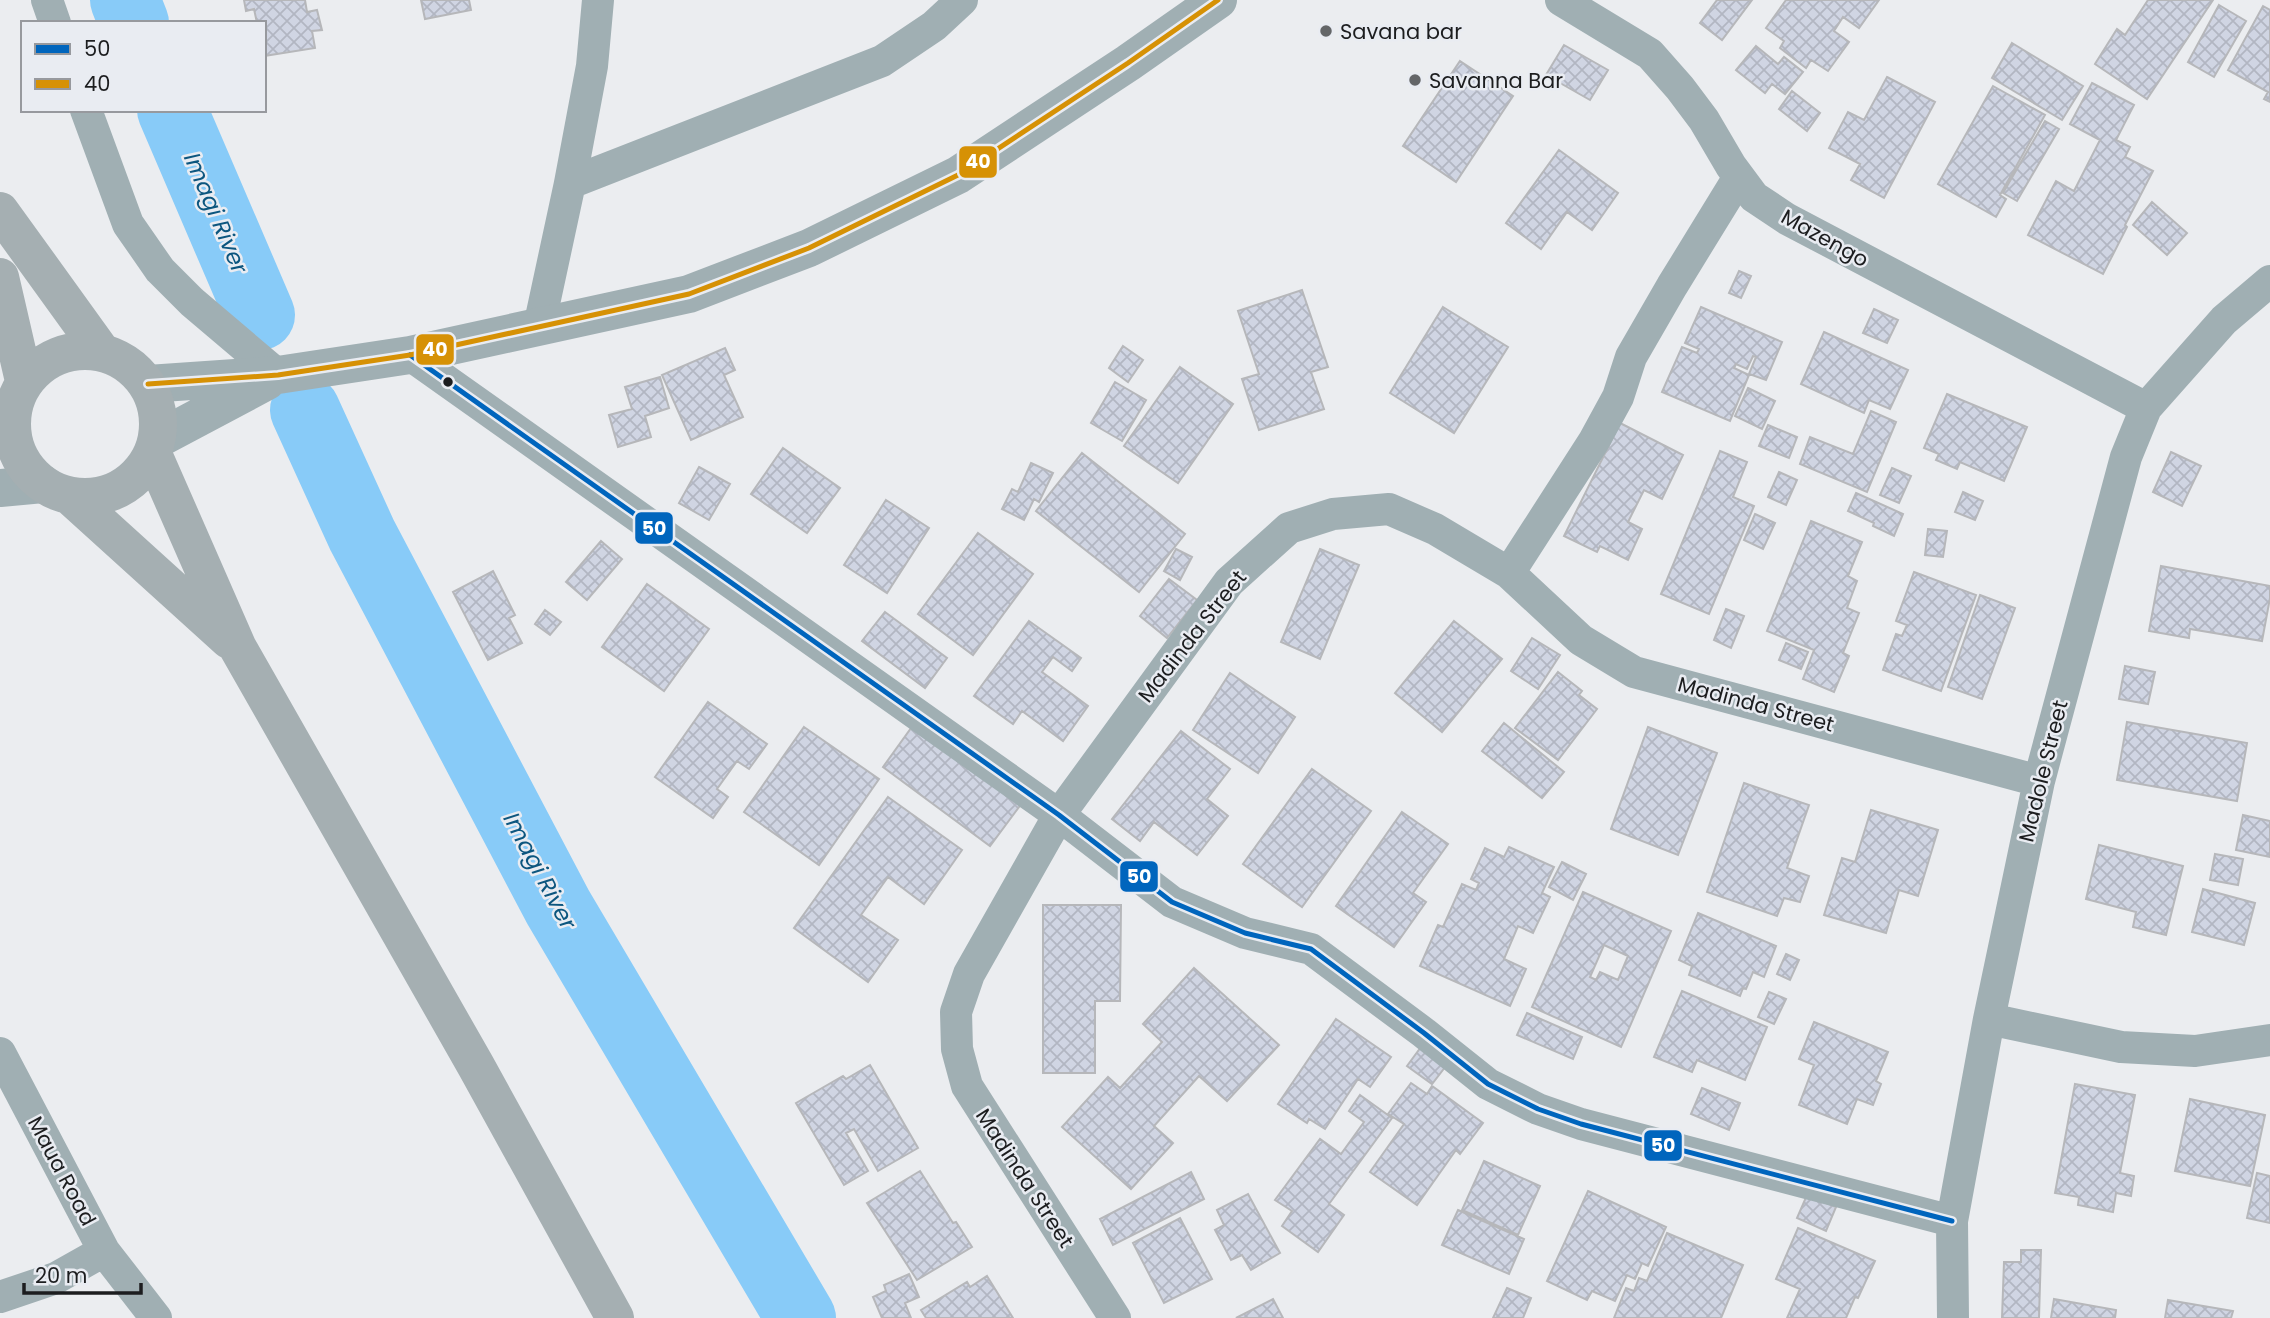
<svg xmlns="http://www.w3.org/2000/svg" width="2270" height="1318" font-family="Poppins,sans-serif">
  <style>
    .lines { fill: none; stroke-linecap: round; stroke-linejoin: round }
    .river { stroke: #88cbf8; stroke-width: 70 }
    .building { fill: url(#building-cross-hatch); stroke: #b6b7ba; stroke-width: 2; fill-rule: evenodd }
    .minor { stroke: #a0afb3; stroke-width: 32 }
    .tertiary { stroke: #a0afb3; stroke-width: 38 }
    .trunk { stroke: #a5afb2; stroke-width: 38 }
    .bus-1-casing { stroke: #e9ecf2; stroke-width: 10 }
    .bus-2-casing { stroke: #e9ecf2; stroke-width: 10 }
    .bus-1 { stroke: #0065bd; stroke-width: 5 }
    .bus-2 { stroke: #d69105; stroke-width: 5 }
    .poi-dot { fill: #646668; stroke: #e9ecf2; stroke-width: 2.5 }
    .bus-dot { fill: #1c1d1f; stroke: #e9ecf2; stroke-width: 2.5 }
    .labels { text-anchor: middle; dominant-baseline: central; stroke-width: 5; stroke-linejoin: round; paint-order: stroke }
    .poi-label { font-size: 21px; fill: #1c1d1f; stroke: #e9ecf2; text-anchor: start }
    .street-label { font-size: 21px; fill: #1c1d1f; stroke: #e9ecf2 }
    .water-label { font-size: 23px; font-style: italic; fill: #0c567f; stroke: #e9ecf2 }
    .line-badge { stroke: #e9ecf2; stroke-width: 2.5 }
    .badge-label { font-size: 19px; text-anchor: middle; font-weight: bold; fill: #fff }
  </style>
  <defs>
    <pattern id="building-cross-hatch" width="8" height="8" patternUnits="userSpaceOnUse" patternTransform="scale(1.75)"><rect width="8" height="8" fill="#d0d5e3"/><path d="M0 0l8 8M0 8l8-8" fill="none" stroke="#b2b6c2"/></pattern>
  </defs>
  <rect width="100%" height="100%" fill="#ebedf0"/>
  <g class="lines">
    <path class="river" d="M125 0 134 23
      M172 110 260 315
      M305 410 362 535 558 907 801 1318"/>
  </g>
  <path class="building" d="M244 0H305L307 12 317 10 322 30 312 31 315 48 264 56V23H257L254 9 246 11Z
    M421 0H469L471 10 425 19Z
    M1717 0H1752L1722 40 1700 23Z
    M1786 0H1879L1859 28 1843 17 1834 31 1849 42 1828 71 1811 60 1806 68 1780 48 1784 41 1766 28Z
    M2148 0H2213L2147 99 2095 64 2117 29 2125 35Z
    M2219 5 2246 21 2214 77 2188 62Z
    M2263 6 2270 10V102L2264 99 2268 92 2228 70Z
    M2012 43 2083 86 2062 120 1992 78Z
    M1564 45 1608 70 1590 100 1546 75Z
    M1756 46 1778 64 1784 57 1803 72 1785 94 1772 84 1765 93 1736 70Z
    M1460 61 1513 96 1456 182 1403 146Z
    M1887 77 1935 102 1884 198 1851 180 1860 164 1829 148 1848 112 1864 120Z
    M2092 83 2134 105 2116 140 2130 147 2125 157 2153 171 2125 225 2127 227 2103 274 2028 235 2056 181 2074 191 2100 140 2070 124Z
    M1993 86 2045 115 2000 195 2006 199 1996 217 1938 184Z
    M1792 91 1820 113 1807 131 1779 109Z
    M2045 121 2059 129 2017 201 2003 193Z
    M1559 150 1618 193 1592 230 1567 212 1541 249 1506 223Z
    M2152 202 2187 233 2167 255 2133 225Z
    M1739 271 1751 276 1741 298 1729 293Z
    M1302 290 1328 367 1311 372 1324 409 1259 430 1242 379 1259 374 1238 311Z
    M1443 307 1508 347 1454 433 1390 393Z
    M1701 307 1782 342 1766 380 1749 374 1756 357 1753 356 1747 369 1736 364 1734 368 1749 375 1730 421 1662 392 1682 347 1697 353 1699 349 1685 343Z
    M1874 309 1898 320 1887 343 1863 333Z
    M1824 332 1908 370 1890 409 1869 400 1864 413 1801 384Z
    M1123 346 1143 360 1128 382 1109 368Z
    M725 348 735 370 724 375 743 417 691 440 662 375Z
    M1180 367 1233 404 1178 483 1124 446Z
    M660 377 669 408 645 416 651 437 618 447 609 415 632 409 625 387Z
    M1115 382 1146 400 1122 441 1091 423Z
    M1748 388 1775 401 1762 429 1735 416Z
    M1947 394 2027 427 2004 481 1960 462 1957 469 1936 460 1939 454 1924 448Z
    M1871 411 1896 422 1867 492 1800 464 1810 437 1853 454Z
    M1620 423 1683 455 1662 499 1644 490 1628 522 1642 529 1628 560 1600 546 1597 552 1564 536Z
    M1768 425 1797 437 1789 458 1759 446Z
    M783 448 840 488 807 533 751 494Z
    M1720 451 1747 462 1733 497 1754 506 1709 614 1661 594Z
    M2171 452 2201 466 2182 506 2153 492Z
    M1082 453 1185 534 1139 592 1036 511Z
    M1031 463 1053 473 1039 502 1034 499 1024 520 1002 509 1012 489 1018 492Z
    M699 467 730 484 709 520 679 503Z
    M1892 468 1911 476 1899 503 1880 495Z
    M1779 472 1797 480 1786 505 1768 497Z
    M1963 492 1983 501 1975 520 1955 512Z
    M1856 493 1903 514 1894 536 1873 526 1874 523 1848 511Z
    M886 500 929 528 887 593 844 565Z
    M1755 514 1775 523 1763 549 1744 540Z
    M1811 521 1862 542 1848 576 1857 581 1847 608 1859 613 1843 653 1849 656 1834 692 1803 679 1814 650 1767 631Z
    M1928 529 1947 531 1943 557 1925 555Z
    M978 533 1033 574 973 655 918 614Z
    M601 541 622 559 587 600 566 582Z
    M1176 549 1192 557 1180 580 1164 571Z
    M1320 549 1359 565 1320 659 1281 642Z
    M2161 566 2270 586V598L2262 641 2190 629 2189 638 2149 631Z
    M493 571 515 615 509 618 522 643 488 660 453 592Z
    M1914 572 1976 595 1941 691 1883 670 1896 634 1902 636 1907 625 1896 621Z
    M1169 579 1197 600 1167 638 1140 616Z
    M647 584 709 629 664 691 602 647Z
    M1980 595 2015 608 1982 699 1948 687Z
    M1726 609 1744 616 1731 648 1714 640Z
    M545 610 561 622 550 635 535 624Z
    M885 612 947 658 925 688 862 641Z
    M1029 621 1081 658 1072 671 1053 657 1042 672 1088 706 1063 741 1022 711 1013 724 974 696Z
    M1454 621 1502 659 1442 732 1395 693Z
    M1532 638 1560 655 1538 689 1511 671Z
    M1786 643 1808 652 1801 669 1779 660Z
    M2125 666 2155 672 2148 704 2119 699Z
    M1558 672 1582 691 1579 695 1597 709 1558 760 1515 728Z
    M1230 673 1295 717 1258 773 1193 730Z
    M708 702 767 744 749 769 737 761 717 789 728 797 713 818 655 777Z
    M2127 722 2247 743 2237 801 2117 780Z
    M1504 723 1564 772 1542 798 1482 751Z
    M914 724 1022 803 990 846 883 767Z
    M804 727 879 779 819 865 744 812Z
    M1648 727 1717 753 1678 855 1611 829Z
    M1181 731 1230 769 1207 799 1228 816 1197 855 1154 822 1140 841 1112 819Z
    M1312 769 1371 811 1302 907 1243 864Z
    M1744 783 1809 805 1787 868 1809 876 1800 902 1784 898 1777 916 1707 892Z
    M888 797 962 850 924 904 888 877 861 915 898 940 868 982 794 928Z
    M1871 810 1938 830 1918 896 1899 890 1886 933 1824 915 1842 858 1855 862Z
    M1402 812 1448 844 1413 893 1426 902 1394 947 1336 906Z
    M2243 815 2270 821V857L2236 850Z
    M2099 845 2183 866 2166 935 2133 927 2136 912 2086 899Z
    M1509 847 1554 867 1542 893 1550 897 1533 933 1518 926 1504 959 1526 969 1510 1006 1420 966 1438 925 1443 927 1462 884 1476 890 1479 883 1471 879 1485 848 1504 857Z
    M2215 854 2243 859 2238 885 2210 880Z
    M1562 862 1586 874 1573 900 1549 887Z
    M2203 889 2255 903 2244 945 2192 932Z
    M1583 892 1671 931 1621 1047 1532 1007ZM1604 945 1628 956 1618 980 1600 972 1596 980 1590 977Z
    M1043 905H1121L1120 1001H1095V1073H1043Z
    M1698 913 1776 946 1764 977 1753 972 1746 989 1743 988 1740 996 1689 975 1692 966 1679 960Z
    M1786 954 1799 960 1790 980 1777 974Z
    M1194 968 1279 1045 1227 1101 1199 1076 1154 1126 1173 1143 1131 1189 1062 1127 1108 1077 1120 1088 1162 1042 1143 1024Z
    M1682 991 1767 1027 1745 1080 1697 1060 1692 1072 1654 1057Z
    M1769 992 1786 999 1774 1024 1758 1017Z
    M1527 1013 1582 1037 1573 1059 1517 1035Z
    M1336 1019 1391 1057 1370 1087 1358 1079 1325 1129 1309 1119 1307 1123 1278 1104Z
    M1814 1022 1888 1052 1876 1081 1881 1084 1873 1105 1857 1099 1847 1124 1799 1105 1814 1065 1799 1059Z
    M1424 1043 1449 1062 1432 1084 1407 1066Z
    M870 1065 918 1148 878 1171 854 1129 846 1133 868 1171 844 1185 796 1103 843 1076 846 1079Z
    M1411 1083 1427 1094 1432 1086 1483 1123 1460 1154 1456 1150 1417 1205 1370 1172 1404 1124 1388 1114Z
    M2075 1084 2135 1095 2120 1173 2134 1176 2131 1196 2116 1193 2113 1212 2078 1205 2079 1197 2055 1193Z
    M1702 1088 1740 1103 1729 1130 1691 1114Z
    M1360 1095 1392 1118 1329 1204 1344 1215 1318 1252 1282 1226 1292 1211 1275 1200 1320 1139 1341 1154 1364 1122 1349 1111Z
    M2190 1099 2265 1115 2250 1186 2175 1171Z
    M1484 1161 1540 1186 1518 1235 1462 1210Z
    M920 1171 953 1223 956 1222 972 1247 917 1280 867 1203Z
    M1191 1172 1204 1199 1113 1245 1100 1219Z
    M2257 1173 2270 1176V1223L2247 1218Z
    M1588 1191 1666 1227 1648 1266 1642 1263 1635 1279 1627 1275 1615 1301 1592 1291 1587 1300 1547 1281Z
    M1248 1194 1280 1253 1251 1270 1242 1255 1231 1260 1215 1230 1224 1225 1217 1210Z
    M1807 1195 1836 1207 1826 1231 1797 1218Z
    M1458 1210 1524 1239 1509 1274 1442 1245Z
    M1180 1218 1212 1279 1164 1303 1133 1243Z
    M1798 1228 1875 1261 1858 1298 1855 1297 1846 1318H1787L1800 1289 1776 1279Z
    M1667 1233 1743 1265 1721 1318H1614L1626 1288 1634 1291 1639 1278 1647 1281Z
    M2021 1250H2041L2039 1318H2002L2004 1262H2021Z
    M909 1274 919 1297 905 1303 911 1318H882L873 1297 886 1291 884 1285Z
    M987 1276 1013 1318H926L921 1310 967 1282 970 1287Z
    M1507 1288 1531 1298 1523 1318H1493Z
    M1273 1299 1283 1318H1236Z
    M2054 1299 2116 1310 2115 1318H2051Z
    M2168 1300 2233 1311 2231 1318H2165Z"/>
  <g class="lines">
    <path class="minor" d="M47 0 55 23
      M1561 0 1650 54 1680 88 1704 120 1731 166 1754 197 1787 219 2146 408
      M86 110 128 224 160 270 192 302 278 375
      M570 183 882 61 934 26 962 0
      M539 327 570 183 592 66 598 0
      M410 355 1059 815 1172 902 1245 933 1311 949 1424 1033 1488 1084 1538 1109 1581 1124 1952 1221
      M1509 573 1594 441 1618 397 1631 357 1672 286 1739 177
      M1989 1019 2121 1047 2195 1051 2270 1040
      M0 1053 104 1251 156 1318
      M0 1297 56 1278 104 1251
      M1115 1318 967 1086 957 1049 956 1012 969 974 1059 815 1229 582 1289 528 1333 514 1389 509 1435 529 1509 573 1581 640 1634 672 2039 781
      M1953 1318 1952 1221 1989 1019 2039 781 2126 457 2146 408 2224 320 2270 281"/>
    <path class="tertiary" d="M148 384 278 375 410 355 689 294 809 248 958 175 1128 63 1218 0
      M0 419 13 408
      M158 439 267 381
      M0 488 43 484"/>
    <path class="trunk" d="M0 211 101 351
      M0 277 24 381
      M12 424a73 73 0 1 1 146 0a73 73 0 1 1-146 0Z
      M153 454 238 648 476 1066 615 1318
      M70 496 229 640"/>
    <defs>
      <path id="bus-1" d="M410 355 1059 815 1172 902 1245 933 1311 949 1424 1033 1488 1084 1538 1109 1581 1124 1952 1221"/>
      <path id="bus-2" d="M148 384 278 375 410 355 689 294 809 248 958 175 1128 63 1218 0"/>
    </defs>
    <use href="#bus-1" class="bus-1-casing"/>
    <use href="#bus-2" class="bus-2-casing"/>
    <use href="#bus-1" class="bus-1"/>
    <use href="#bus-2" class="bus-2"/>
  </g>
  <g class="poi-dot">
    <circle cx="1326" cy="31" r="7"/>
    <circle cx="1415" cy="80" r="7"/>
  </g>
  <circle class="bus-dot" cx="448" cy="382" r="6"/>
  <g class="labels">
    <g class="poi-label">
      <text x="1340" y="31">Savana bar</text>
      <text x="1429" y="80">Savanna Bar</text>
    </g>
    <g class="street-label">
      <text transform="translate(1825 238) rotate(29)">Mazengo</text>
      <text transform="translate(1192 636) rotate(-52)">Madinda Street</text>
      <text transform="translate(1756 704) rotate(15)">Madinda Street</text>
      <text transform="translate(2043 771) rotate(-76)">Madole Street</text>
      <text transform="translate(62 1171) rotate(62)">Maua Road</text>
      <text transform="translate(1025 1178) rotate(57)">Madinda Street</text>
    </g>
    <g class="water-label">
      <text transform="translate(216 213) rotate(67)">Imagi River</text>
      <text transform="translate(540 871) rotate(62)">Imagi River</text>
    </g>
  </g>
  <g class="line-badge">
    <rect x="958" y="145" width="40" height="34" rx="7" fill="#d69105"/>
    <rect x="415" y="333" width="40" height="33" rx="7" fill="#d69105"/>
    <rect x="634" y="511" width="40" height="34" rx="7" fill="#0065bd"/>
    <rect x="1119" y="860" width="40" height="33" rx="7" fill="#0065bd"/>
    <rect x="1643" y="1129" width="40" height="33" rx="7" fill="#0065bd"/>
  </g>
  <g class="badge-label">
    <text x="978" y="168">40</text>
    <text x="435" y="356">40</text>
    <text x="654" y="535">50</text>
    <text x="1139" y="883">50</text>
    <text x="1663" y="1152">50</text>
  </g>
  <rect x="21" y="21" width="245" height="91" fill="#e9ecf2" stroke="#97999e" stroke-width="2"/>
  <rect x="35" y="44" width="35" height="10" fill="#0065bd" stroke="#97999e" stroke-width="2"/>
  <text x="84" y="56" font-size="21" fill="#1c1d1f">50</text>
  <rect x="35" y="79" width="35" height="10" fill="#d69105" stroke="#97999e" stroke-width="2"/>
  <text x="84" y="91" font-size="21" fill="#1c1d1f">40</text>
  <path d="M24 1283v10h117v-10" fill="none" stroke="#1c1d1f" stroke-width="3.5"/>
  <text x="35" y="1283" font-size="21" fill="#1c1d1f" stroke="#e9ecf2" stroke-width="5" paint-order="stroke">20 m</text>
</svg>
